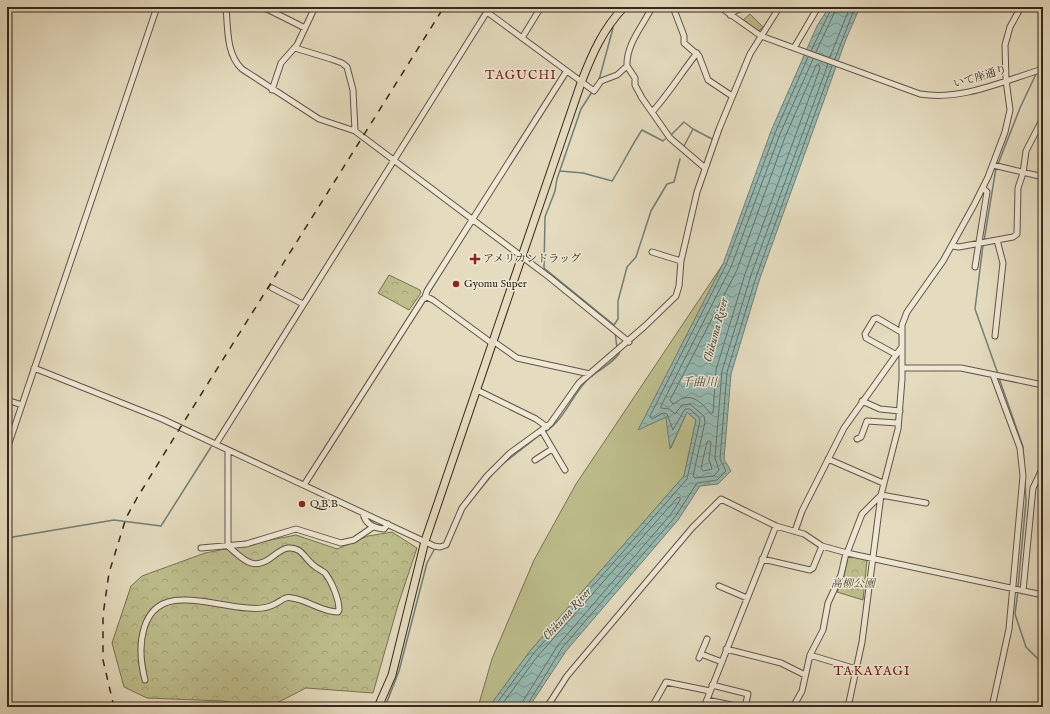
<svg xmlns="http://www.w3.org/2000/svg" width="1050" height="714" font-family="'IM FELL English','Noto Serif JP',serif">
  <style>
    .grass { fill: #bdbe8c; stroke: #7a7254 }
    .forest { fill: url(#forest-crowns); stroke: #7a7254 }
    .water { fill: url(#water-waves); stroke: #708077 }
    .lines { fill: none; stroke-linecap: round; stroke-linejoin: round }
    .shore { stroke: #667168; stroke-width: 1 }
    .stream { stroke: #708077; stroke-width: 1.5 }
    .minor-casing { stroke: #625446; stroke-width: 7 }
    .major-casing { stroke: #36271d; stroke-width: 9 }
    .minor { stroke: #eee8d5; stroke-width: 5 }
    .major { stroke: #e5dcbf; stroke-width: 7 }
    .rail { stroke: #36271d; stroke-width: 1.5; stroke-dasharray: 7 7; stroke-linecap: butt }
    .poi-dot { fill: #8f2418; stroke: #eee8d5; stroke-width: 1.5 }
    .labels { text-anchor: middle; dominant-baseline: central; stroke-width: 3; stroke-linejoin: round; paint-order: stroke }
    .street-label { font-size: 11px; fill: #36271d; stroke: #eee8d5 }
    .poi-label { font-size: 11px; fill: #36271d; stroke: #eee8d5; text-anchor: start }
    .park-label { font-size: 11px; font-style: italic; fill: #584d39; stroke: #eee8d5 }
    .water-label { font-size: 12px; font-style: italic; fill: #4e4c42; stroke: #eee8d5 }
    .quarter-label { font-size: 13px; letter-spacing: 1px; fill: #7a1f14; stroke: #eee8d5 }
  </style>
  <defs>
    <pattern id="forest-crowns" width="20" height="18" patternUnits="userSpaceOnUse"><rect width="20" height="18" fill="#bdbe8c"/><path d="M2 6a3 3 0 1 1 6 0M12 15a3 3 0 1 1 6 0" fill="none" stroke="#a3a378"/></pattern>
    <pattern id="water-waves" width="16" height="10" patternUnits="userSpaceOnUse"><rect width="16" height="10" fill="#96bbb3"/><path d="M0 5q4-4 8 0t8 0" fill="none" stroke="#7b9891"/></pattern>
  </defs>
  <rect width="100%" height="100%" fill="#e5dcbf"/>
  <filter id="stains"><feTurbulence type="fractalNoise" baseFrequency=".005" numOctaves="4"/><feColorMatrix values="0 0 0 0 .2 0 0 0 0 .09 0 0 0 0 .02 0 0 0 .5 -.17"/></filter>
  <radialGradient id="worn" r=".72"><stop offset=".6" stop-color="#630" stop-opacity="0"/><stop offset="1" stop-color="#630" stop-opacity=".3"/></radialGradient>
  <path class="grass" d="M723 264 639 429 666 417 671 448 687 412 696 420 684 476 530 651 489 707H478L492 659 534 560 576 484Z"/>
  <path class="forest" d="M750 14 763 27 759 31 743 20Z
    M389 275 420 290 421 293 409 310 378 293Z
    M392 532 417 548 398 605 373 693 306 688 269 707H257L223 701 147 698 124 687 112 643 131 586 142 576 205 553 296 535 337 549 368 536Z
    M848 556 867 560 863 600 837 592 844 576Z"/>
  <path class="water" d="M829 7H860L846 39 760 278 731 374 724 459 731 471 718 484 700 486 678 520 566 651 529 707H489L530 651 684 476 696 420 687 412 670 449 666 417 638 430 723 264 771 131 817 26Z"/>
  <g class="lines">
    <path class="shore" d="M811 51 832 7
      M816 52 837 7
      M830 57 850 7
      M813 59 780 134 731 267 661 406V408L669 409 675 414 682 405 690 404 704 416 705 422 693 476 695 478 714 476 719 470 715 458 722 371 751 275 828 64
      M835 59 855 7
      M819 65 820 68 745 274 716 370 713 413H710C704 405 694 395 684 398 679 399 676 403 673 404L670 400 737 270 785 137 816 66Z
      M709 441 711 442 709 460 712 469 703 471 701 468 707 442Z
      M494 707 534 653 687 479 700 421 699 417 690 409H685L673 430 667 414 663 413 652 419 650 416 726 265 775 133 808 57
      M500 707 537 657 677 498 680 497V500L671 514 558 645 523 701 521 707
      M526 707 562 648 675 517 697 483 717 480 726 471 720 459 727 372 756 277 832 66"/>
    <path class="stream" d="M479 19 487 7
      M1038 69 1043 55
      M599 80 613 28
      M592 92 581 109 557 179 555 191 545 217 544 268 614 325V328
      M672 134 684 122 693 129
      M684 146 693 129 712 139
      M998 164 1020 108 1036 74
      M560 171 583 173 612 181C623 164 631 146 642 130L663 141 665 139
      M984 241 996 168
      M983 245 975 309 998 374
      M614 325 618 319V301L627 267 636 257 651 211 667 184 674 182 680 159
      M615 332 617 348
      M999 378 1023 447 1026 501 1018 587
      M545 432C565 419 572 395 588 379 596 372 618 360 620 351
      M216 439 380 178
      M500 466 541 434
      M463 510 491 476
      M7 538 114 520 161 526 211 447
      M1018 591 1015 614 1026 647 1043 664
      M385 707 399 671 427 563 434 550"/>
    <defs>
      <path id="minor" d="M226 7C228 28 226 54 242 69L319 119 355 131 549 277 629 342
        M263 7 305 28
        M652 7C643 26 626 44 627 66L635 78V85L642 98 670 138 705 168
        M673 7 684 36V43L699 56 708 80 732 96
        M720 7 761 36 920 94C962 101 1003 81 1043 69
        M487 12 594 91 601 81 617 75 627 66
        M730 15 735 11 745 7
        M522 38 541 7
        M295 48 331 59 342 63 347 67 353 90 355 131
        M794 48 818 7
        M272 90 281 63 297 45 315 7
        M653 111C669 93 682 72 697 53
        M993 165 1043 177
        M952 246 959 247 1013 237 1017 234 1018 188 1023 173 1026 151 1043 118
        M652 252 681 261
        M975 267 987 192 983 188
        M272 288 303 304
        M425 297 427 291 566 72
        M995 336 1003 263 997 240
        M493 341 517 358 590 374
        M895 354 866 338 865 334 874 319 877 318 901 332
        M34 368 162 419 434 546 440 547 446 545 462 508 487 476 510 453 550 424 579 383 645 326 676 296 679 286 681 261 697 192 719 129 750 54 777 11 778 7
        M903 368H961L1043 385
        M477 390 536 419 547 427
        M7 400 22 405
        M862 401 880 409 900 411
        M542 431 565 470
        M857 439 861 437 867 421 898 423
        M216 444 490 7
        M7 449 157 7
        M828 459 883 483
        M535 460 552 449
        M304 485 423 299 427 297 433 300 493 344
        M363 513C365 524 374 528 384 529L388 524
        M795 531 802 511 844 428 901 348
        M201 548 246 544 296 529 341 543 354 540 373 527
        M847 553 862 514 881 495 926 503
        M762 559 810 570 813 568 822 546
        M719 586 747 598
        M1023 591 1033 488 1043 467
        M726 649 781 663 805 675
        M701 654 722 662
        M810 655 856 669
        M699 658 707 639
        M145 680C137 649 138 600 182 600 204 599 226 607 248 608 257 609 268 608 275 604 282 601 284 596 292 598 308 600 321 612 338 612L339 610C339 599 332 582 325 573 321 570 316 568 312 564 304 557 301 547 288 548 282 549 277 553 272 557 253 572 243 559 228 546V450
        M712 685 748 694 745 707
        M707 700 741 707
        M547 707 567 676 692 528 721 499 776 526 804 534 822 546 847 553 1043 595
        M652 707 666 682 710 691
        M704 707 776 526
        M793 707 802 691 810 655 823 630 828 603 841 575 846 553
        M848 707 862 642 881 495 898 429 902 379V325L907 312 943 261 974 205 988 177 1005 132 1010 110 1006 80 1005 45 1010 27 1021 7
        M992 707 1009 629 1023 476 1020 448 993 375"/>
      <path id="major" d="M378 707 392 675 425 541 581 83C592 54 603 29 624 7"/>
    </defs>
    <use href="#minor" class="minor-casing"/>
    <use href="#major" class="major-casing"/>
    <use href="#minor" class="minor"/>
    <use href="#major" class="major"/>
    <path class="rail" d="M114 707 103 660V615L109 573 126 518 137 498 180 428 444 7"/>
  </g>
  <g class="poi-dot">
    <path d="M473 253h4v4h4v4h-4v4h-4v-4h-4v-4h4z"/>
    <circle cx="456" cy="284" r="4"/>
    <circle cx="302" cy="504" r="4"/>
  </g>
  <g class="labels">
    <g class="street-label">
      <text transform="translate(980 77) rotate(-16)">いて座通り</text>
    </g>
    <g class="poi-label">
      <text x="483" y="259">アメリカンドラッグ</text>
      <text x="464" y="284">Gyomu Super</text>
      <text x="310" y="504">Q.B.B</text>
    </g>
    <g class="park-label">
      <text x="853" y="584">高柳公園</text>
    </g>
    <g class="water-label">
      <text transform="translate(716 330) rotate(-75)">Chikuma River</text>
      <text x="699" y="382">千曲川</text>
      <text transform="translate(567 614) rotate(-48)">Chikuma River</text>
    </g>
    <g class="quarter-label">
      <text x="521" y="75">TAGUCHI</text>
      <text x="872" y="671">TAKAYAGI</text>
    </g>
  </g>
  <rect width="1050" height="714" fill="none" stroke="#e5dcbf" stroke-width="24"/>
  <rect x="8" y="8" width="1034" height="698" fill="none" stroke="#36271d" stroke-width="2"/>
  <rect x="12" y="12" width="1026" height="690" fill="none" stroke="#36271d"/>
  <rect width="100%" height="100%" filter="url(#stains)"/>
  <rect width="100%" height="100%" fill="url(#worn)"/>
</svg>
